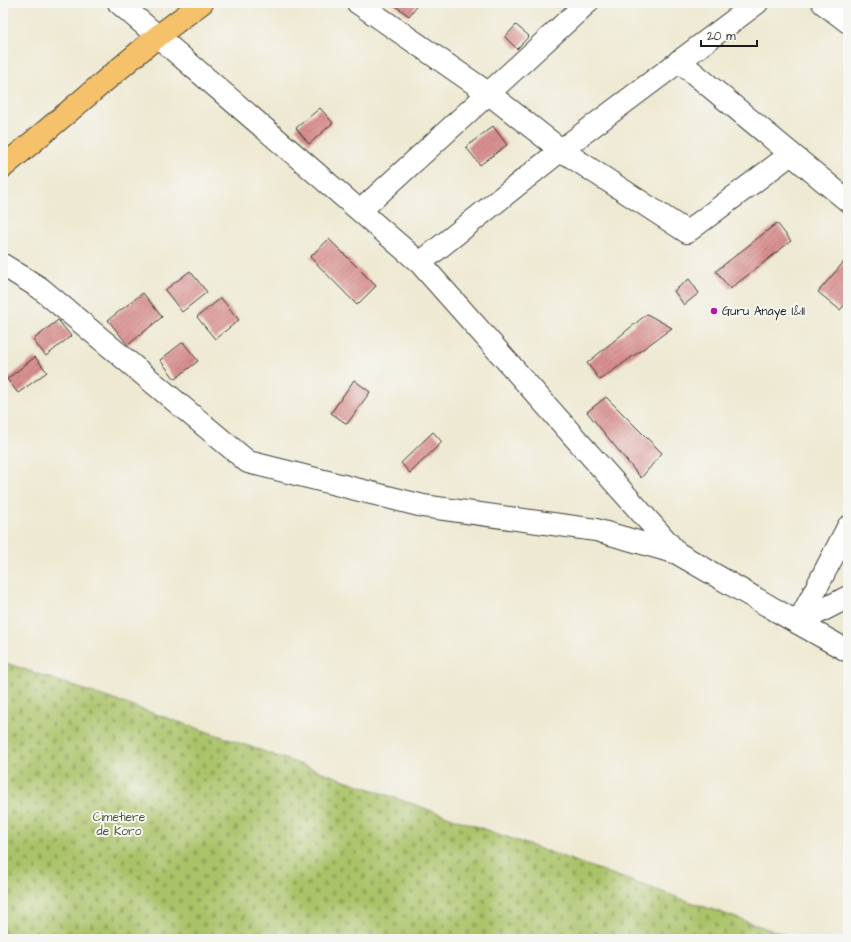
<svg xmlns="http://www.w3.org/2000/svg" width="851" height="942" font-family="'Architects Daughter',sans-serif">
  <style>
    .cemetery { fill: url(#cemetery-stones); stroke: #636f42 }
    .building { fill: url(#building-hatch) }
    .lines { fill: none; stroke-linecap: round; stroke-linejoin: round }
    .minor-casing { stroke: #3c3b37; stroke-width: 24 }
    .major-casing { stroke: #3c3b37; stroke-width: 24 }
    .minor { stroke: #fff; stroke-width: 22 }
    .major { stroke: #f5c16b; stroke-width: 22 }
    .poi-dot { fill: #b5179e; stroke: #f6f6f2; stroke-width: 1.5 }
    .labels { text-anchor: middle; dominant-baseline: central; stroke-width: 4; stroke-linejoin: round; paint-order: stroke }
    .poi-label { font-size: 12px; fill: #1c1c1c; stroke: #f6f6f2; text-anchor: start }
    .park-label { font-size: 12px; fill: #4e5637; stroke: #f6f6f2 }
  </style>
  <defs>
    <pattern id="cemetery-stones" width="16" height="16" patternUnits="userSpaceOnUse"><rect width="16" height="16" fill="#aac268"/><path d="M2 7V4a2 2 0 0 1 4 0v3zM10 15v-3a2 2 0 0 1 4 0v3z" fill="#92a65a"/></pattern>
    <pattern id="building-hatch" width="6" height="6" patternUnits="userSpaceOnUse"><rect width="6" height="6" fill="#d9908f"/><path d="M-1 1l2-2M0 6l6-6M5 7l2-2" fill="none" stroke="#af7574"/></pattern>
  </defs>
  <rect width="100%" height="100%" fill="#f6f6f2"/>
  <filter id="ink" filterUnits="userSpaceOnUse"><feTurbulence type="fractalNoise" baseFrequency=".025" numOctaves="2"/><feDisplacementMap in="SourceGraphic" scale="8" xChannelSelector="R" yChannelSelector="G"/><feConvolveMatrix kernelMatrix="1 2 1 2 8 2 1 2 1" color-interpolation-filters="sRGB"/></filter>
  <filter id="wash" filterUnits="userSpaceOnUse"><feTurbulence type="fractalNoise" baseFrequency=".012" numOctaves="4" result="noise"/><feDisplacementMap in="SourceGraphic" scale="16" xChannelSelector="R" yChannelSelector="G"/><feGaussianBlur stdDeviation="0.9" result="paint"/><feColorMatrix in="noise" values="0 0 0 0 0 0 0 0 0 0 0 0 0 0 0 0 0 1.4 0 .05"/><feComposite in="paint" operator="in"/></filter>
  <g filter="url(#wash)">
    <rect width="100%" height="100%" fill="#eee9d2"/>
    <path class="cemetery" d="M3 662 217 735 796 939H3Z"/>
    <g id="blocks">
      <path class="building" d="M129 3H147L137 12Z
        M392 3H419L409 16Z
        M516 25 529 36 517 49 505 37Z
        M320 108 333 123 309 144 296 128Z
        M493 126 507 145 480 165 466 147Z
        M777 223 791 241 730 289 716 271Z
        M329 239 376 286 357 305 310 257Z
        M848 257V301L840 310 818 292Z
        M190 271 207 292 182 312 165 290Z
        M689 279 699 293 684 305 674 291Z
        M143 293 162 317 128 345 108 320Z
        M221 298 239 320 215 339 197 317Z
        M647 314 672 328 600 380 587 363Z
        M58 320 71 336 46 356 33 340Z
        M183 342 198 361 175 379 160 360Z
        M35 357 47 372 18 393 7 379Z
        M354 380 370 392 347 424 331 413Z
        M606 397 662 453 641 478 587 412Z
        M433 432 442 442 410 473 401 463Z"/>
    </g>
  </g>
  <g filter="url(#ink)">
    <use href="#blocks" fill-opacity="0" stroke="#3c3b37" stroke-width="1"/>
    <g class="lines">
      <defs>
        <path id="minor" d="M119 3 360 211 587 3
          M358 3 488 93 561 150 687 232 791 154
          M823 3 848 22
          M679 61 848 201
          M360 211 420 263 677 553
          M420 263 561 150 757 3
          M3 265 40 288 248 462 423 506 596 530 677 553 798 623 848 527
          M798 623 848 651
          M798 623 848 597"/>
        <path id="major" d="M3 167 158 36 202 3"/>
      </defs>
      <use href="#minor" class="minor-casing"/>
      <use href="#major" class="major-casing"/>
      <use href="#minor" class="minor"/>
      <use href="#major" class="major"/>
    </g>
  </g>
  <circle class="poi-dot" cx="714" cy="311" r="4"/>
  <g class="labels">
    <g class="poi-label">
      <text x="722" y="311">Guru Anaye I&amp;II</text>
    </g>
    <g class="park-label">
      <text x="119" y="817">Cimetiere<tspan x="119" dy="14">de Koro</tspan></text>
    </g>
  </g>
  <rect width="851" height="942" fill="none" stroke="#f6f6f2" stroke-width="16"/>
  <path d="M701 40v6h56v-6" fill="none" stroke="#1c1c1c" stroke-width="2"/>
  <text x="707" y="40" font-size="12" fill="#1c1c1c" stroke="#f6f6f2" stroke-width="3" paint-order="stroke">20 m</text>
</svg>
